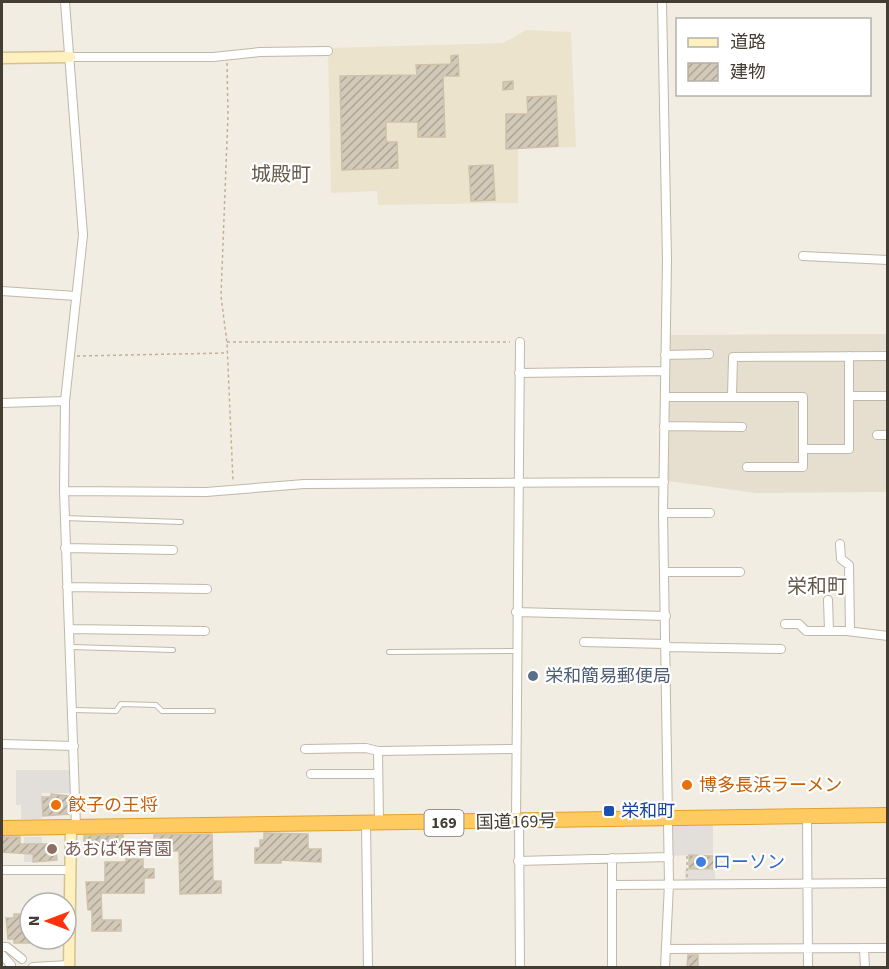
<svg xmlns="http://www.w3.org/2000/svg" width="889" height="969" font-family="'Source Sans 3','Noto Sans JP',sans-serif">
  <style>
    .residential { fill: #e6dfd0 }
    .education { fill: #ece3cc }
    .parking { fill: #e2dfdb }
    .building { fill: url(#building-hatch); stroke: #cec1ab; stroke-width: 1.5 }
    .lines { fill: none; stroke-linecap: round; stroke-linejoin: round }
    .lane-casing { stroke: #c0b8a8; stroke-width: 6 }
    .street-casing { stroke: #c0b8a8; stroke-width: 10 }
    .secondary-casing { stroke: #d3c291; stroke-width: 13 }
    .highway-casing { stroke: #e1a02e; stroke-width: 16 }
    .path { stroke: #bfb196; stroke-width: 1.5; stroke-dasharray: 3 3; stroke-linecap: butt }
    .lane { stroke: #fff; stroke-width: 4 }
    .street { stroke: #fff; stroke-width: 8 }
    .secondary { stroke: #fff0bf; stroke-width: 10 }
    .highway { stroke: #ffcb60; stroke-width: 14 }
    .service-dot { fill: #5c6f8a; stroke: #fff; stroke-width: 2 }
    .food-dot { fill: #e8710a; stroke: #fff; stroke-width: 2 }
    .transit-dot { fill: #1a4fb4; stroke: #fff; stroke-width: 2 }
    .education-dot { fill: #8d6e63; stroke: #fff; stroke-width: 2 }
    .shop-dot { fill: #3f7fe0; stroke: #fff; stroke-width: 2 }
    .labels { text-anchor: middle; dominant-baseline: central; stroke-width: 4.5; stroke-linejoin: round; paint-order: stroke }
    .shield { fill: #fff; stroke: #7b7770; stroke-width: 1.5 }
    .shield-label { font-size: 16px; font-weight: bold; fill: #433d33 }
    .service-label { font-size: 18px; fill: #4e5e75; stroke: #fff; text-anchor: start }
    .food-label { font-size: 18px; fill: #c56008; stroke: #fff; text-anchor: start }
    .transit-label { font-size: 18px; fill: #164399; stroke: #fff; text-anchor: start }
    .street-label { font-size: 18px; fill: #433d33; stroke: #fff }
    .education-label { font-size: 18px; fill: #785e54; stroke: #fff; text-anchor: start }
    .shop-label { font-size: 18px; fill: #366cbe; stroke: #fff; text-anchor: start }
    .neighbourhood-label { font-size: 20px; fill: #665b4a; stroke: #fff }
  </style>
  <defs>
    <pattern id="building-hatch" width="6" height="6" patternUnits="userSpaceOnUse" patternTransform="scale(1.5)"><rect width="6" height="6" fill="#d3c9b8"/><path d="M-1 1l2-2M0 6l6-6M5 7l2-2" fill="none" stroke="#ada496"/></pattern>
  </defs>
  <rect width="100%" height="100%" fill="#f2ede2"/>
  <path class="residential" d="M887 334V492L756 493 668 481 669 335Z"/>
  <path class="education" d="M526 30 571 32 576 147 518 149V203L378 205 377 191 331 193 328 48 503 43Z"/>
  <path class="parking" d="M16 770H72V793H42V819H21V805H16Z
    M671 825H713V854L671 856Z
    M24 837H42V844H33L32 862H24Z
    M685 870H715V879L685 880Z"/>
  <path class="building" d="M458 55 459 76H443L445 137H418V122H386V142H397L398 168 342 170 340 76 417 75 416 65 451 64V56Z
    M513 81V89L503 90V82Z
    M556 96 558 146 506 149V114H528L527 97Z
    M493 165 495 200 471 201 469 166Z
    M51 794 68 796 69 814 43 816 42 797H51Z
    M264 833 308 834V849H321V862L281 860V863H255V848H260V840H264Z
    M212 834 213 881H221V893L180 894 179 851H154V835Z
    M123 835V847H84V836Z
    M2 837H20V844H55L57 860 33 862V854L2 852Z
    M689 855 714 856V869H689Z
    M126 859H143V869H154V878H144V893H101L102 920H121V931H92V910H88L86 882H105V862H126Z
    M14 914H30V943H14V939H8L6 918H14Z
    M688 955H698V968H687Z"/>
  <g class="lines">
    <defs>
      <path id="lane" d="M64 518 181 522
        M71 647 173 650
        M389 652 516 651
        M73 710 116 711 121 704 156 705 162 711H213"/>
      <path id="street" d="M65 2 83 235 65 401 64 491 76 827
        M662 2 667 261 663 513 669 884 665 968
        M70 57H213L260 52 328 51
        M803 256 888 260
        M2 291 76 296
        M665 355 709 354
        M519 373 665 371
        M849 396H888
        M665 397H803V467H747
        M732 397 733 357 888 356
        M2 403 65 401
        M664 426 742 427
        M877 435H888
        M803 449H849V356
        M64 491 206 492 304 484 664 482
        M663 513H710
        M840 544 841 559 849 565 850 631
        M65 548 173 550
        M664 572H740
        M67 587 207 589
        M828 600 829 631
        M516 612 666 616
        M785 624H799L806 631H847L888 636
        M69 629 205 631
        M584 642 666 644
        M666 647 781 649
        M2 744 74 746
        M305 749 366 748 378 751
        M311 774H378
        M807 816 808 968
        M516 822 520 342
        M519 822 520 968
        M366 823 368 968
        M379 823 378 751 515 749
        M612 858V968
        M518 861 669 857
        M2 870H71
        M612 885 888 883
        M2 947H7L22 959
        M864 948 865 968
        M666 949 888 948
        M2 955 11 965
        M33 967 69 965"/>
      <path id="secondary" d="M2 58 70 57
        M69 968 71 828"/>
      <path id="highway" d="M2 828 888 815"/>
    </defs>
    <use href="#lane" class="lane-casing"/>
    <use href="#street" class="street-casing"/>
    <use href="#secondary" class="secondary-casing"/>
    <use href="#highway" class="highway-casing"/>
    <path class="path" d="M227 63 228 114 221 296 227 343 233 481
      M227 342H510
      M77 356 225 353
      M687 877V854"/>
    <use href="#lane" class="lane"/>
    <use href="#street" class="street"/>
    <use href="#secondary" class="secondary"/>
    <use href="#highway" class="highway"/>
  </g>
  <circle class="service-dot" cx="533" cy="676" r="6"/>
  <g class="food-dot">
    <circle cx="687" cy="785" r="6"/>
    <circle cx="56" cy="805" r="6"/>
  </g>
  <rect class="transit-dot" x="603" y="805" width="12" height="12" rx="3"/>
  <circle class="education-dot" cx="52" cy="849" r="6"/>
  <circle class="shop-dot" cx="701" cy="862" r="6"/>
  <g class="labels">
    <rect class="shield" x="424.5" y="810" width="39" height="26" rx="4.5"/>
    <g class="shield-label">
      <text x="444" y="823">169</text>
    </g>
    <g class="service-label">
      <text x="545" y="676">栄和簡易郵便局</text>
    </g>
    <g class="food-label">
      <text x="699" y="785">博多長浜ラーメン</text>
      <text x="68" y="805">餃子の王将</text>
    </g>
    <g class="transit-label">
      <text x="621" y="811">栄和町</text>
    </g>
    <g class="street-label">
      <text transform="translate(516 822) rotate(-1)">国道169号</text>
    </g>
    <g class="education-label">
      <text x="64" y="849">あおば保育園</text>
    </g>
    <g class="shop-label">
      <text x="713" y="862">ローソン</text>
    </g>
    <g class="neighbourhood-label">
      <text x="281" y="175">城殿町</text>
      <text x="817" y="587">栄和町</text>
    </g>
  </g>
  <rect width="889" height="969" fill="none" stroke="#433d33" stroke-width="6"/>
  <rect x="676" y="18" width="195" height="78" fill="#ffffff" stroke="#b4b1ad" stroke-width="1.5"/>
  <rect x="688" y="38" width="30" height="9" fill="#fff0bf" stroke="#b4b1ad" stroke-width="1.5"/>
  <text x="730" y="48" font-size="18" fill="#433d33">道路</text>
  <rect x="688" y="63" width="30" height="18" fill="url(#building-hatch)" stroke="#b4b1ad" stroke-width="1.5"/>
  <text x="730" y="78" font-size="18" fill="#433d33">建物</text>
  <g transform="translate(48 921) rotate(270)"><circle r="28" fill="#ffffff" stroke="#b4b1ad" stroke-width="1.5"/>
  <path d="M0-4.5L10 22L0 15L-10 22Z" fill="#ff320c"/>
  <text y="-9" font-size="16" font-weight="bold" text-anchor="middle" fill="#433d33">N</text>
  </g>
</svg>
